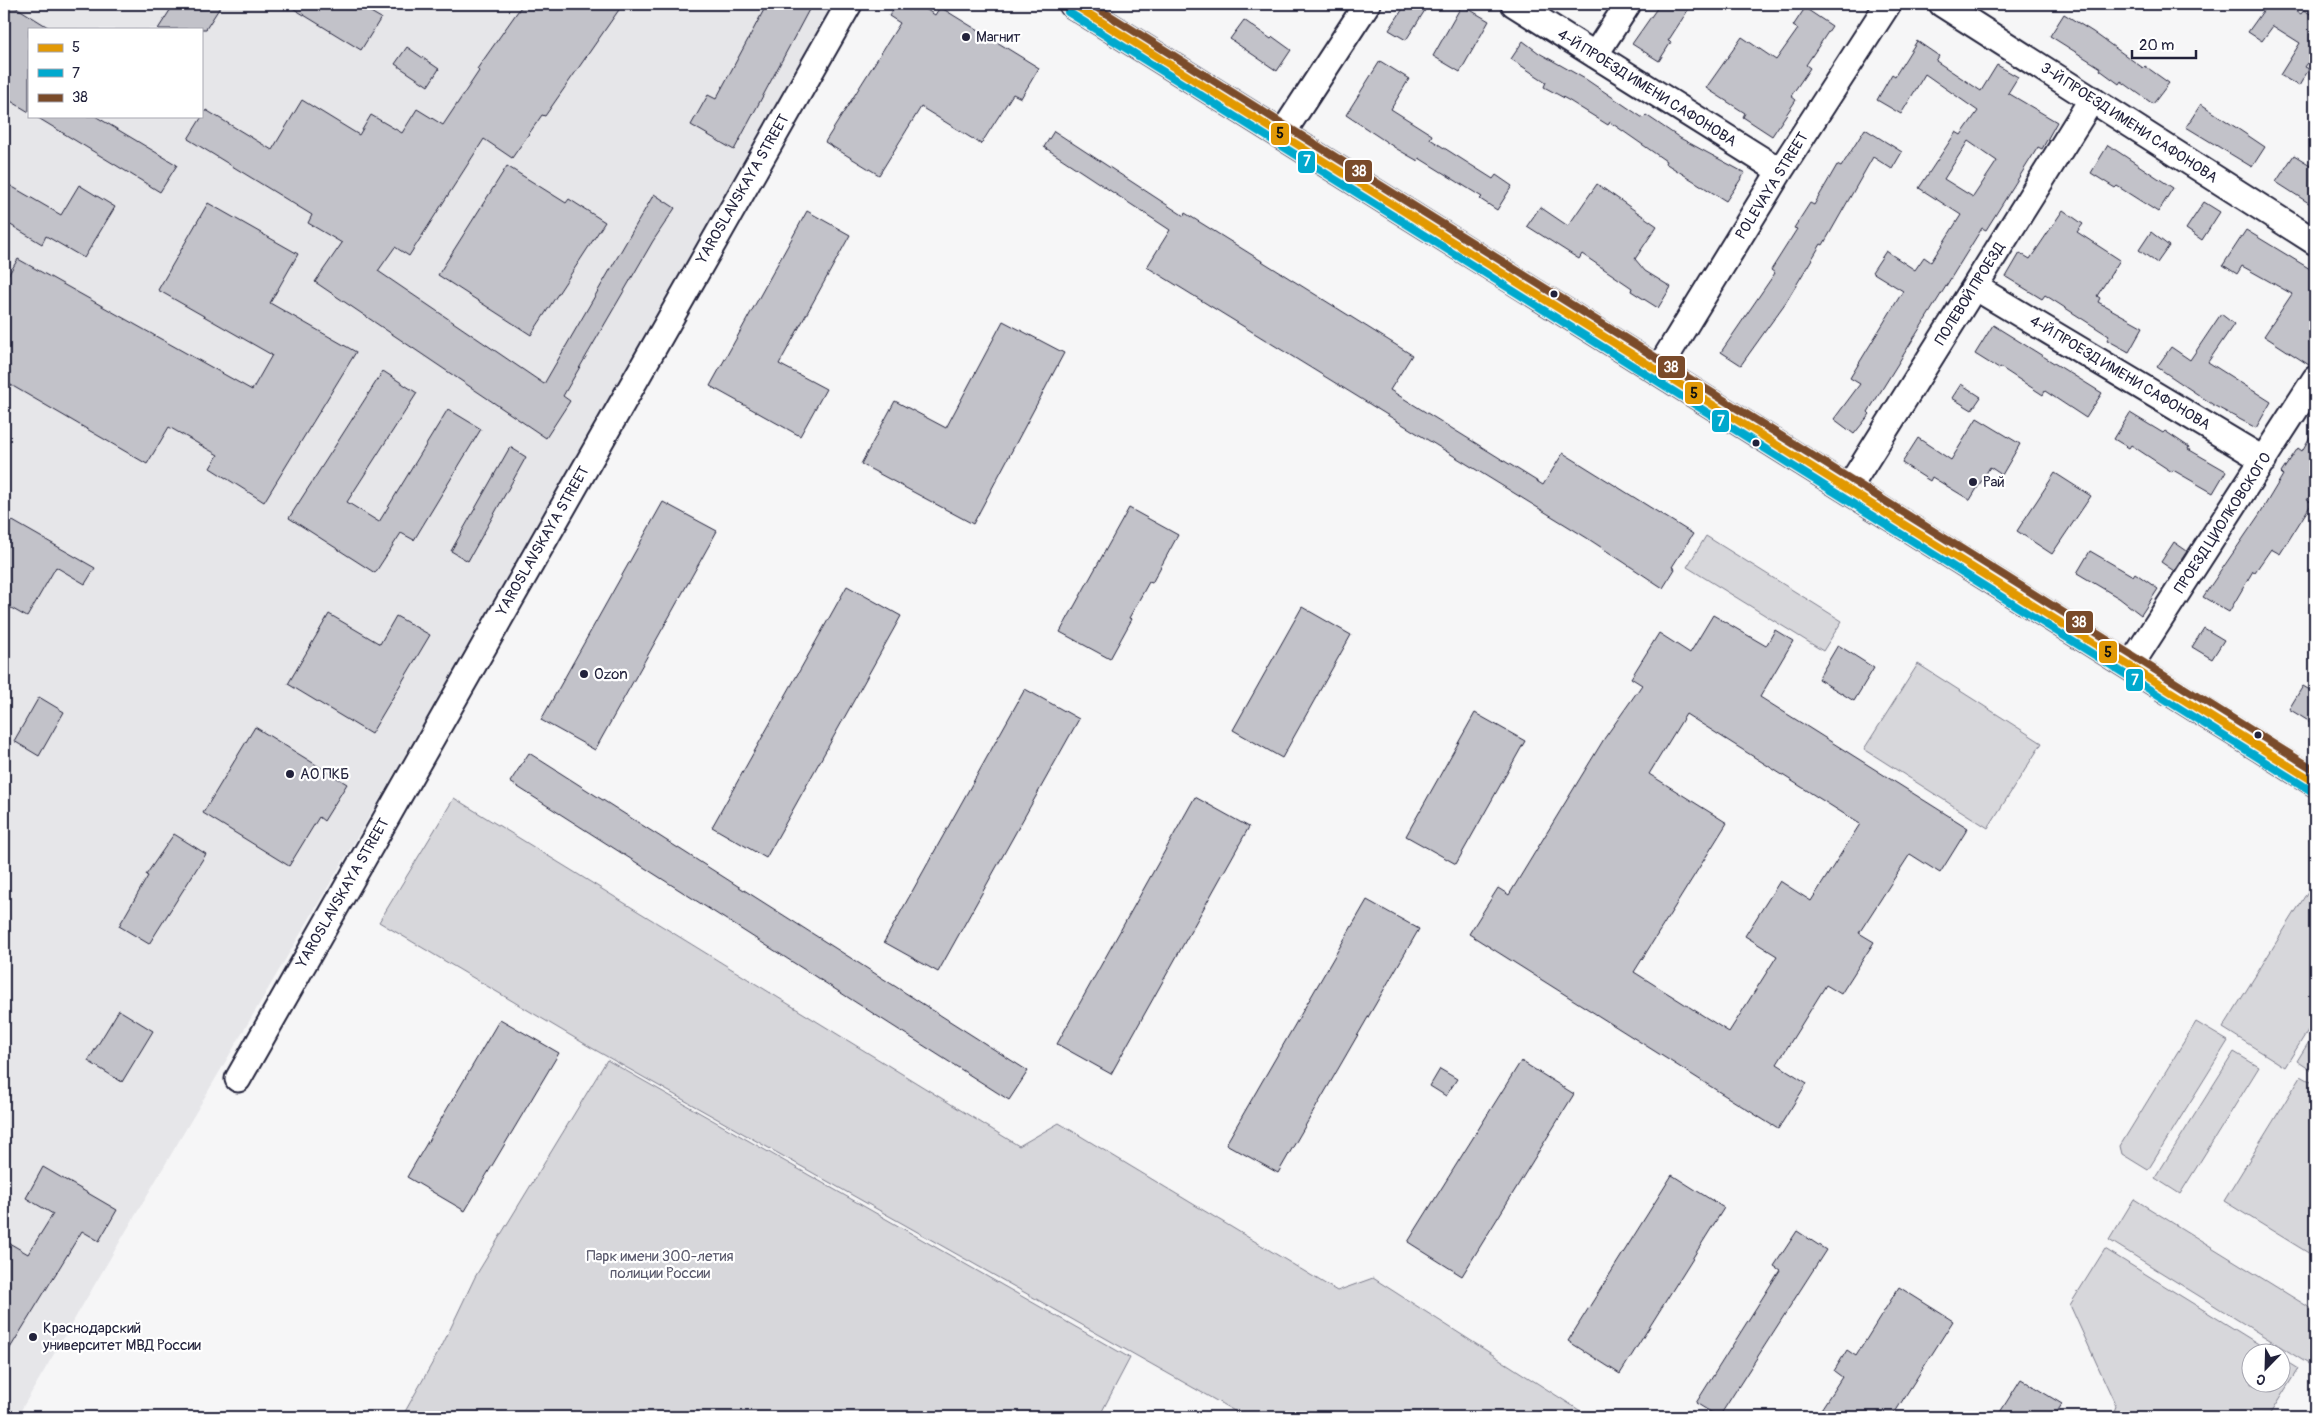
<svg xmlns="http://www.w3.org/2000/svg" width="2319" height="1421" font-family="Pangolin,sans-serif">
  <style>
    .built { fill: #e6e6e9; fill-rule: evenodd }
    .green { fill: #d7d7db; stroke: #7c7c8b }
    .building { fill: #c2c2c9; stroke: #22223b; fill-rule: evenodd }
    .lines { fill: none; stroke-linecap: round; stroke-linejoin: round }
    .minor-casing { stroke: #22223b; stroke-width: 29 }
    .tertiary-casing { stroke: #22223b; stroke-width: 31 }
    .minor { stroke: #fff; stroke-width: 25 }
    .tertiary { stroke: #fff; stroke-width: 28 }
    .bus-1-casing { stroke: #fff; stroke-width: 11 }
    .bus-2-casing { stroke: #fff; stroke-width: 11 }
    .bus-3-casing { stroke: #fff; stroke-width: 11 }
    .bus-1 { stroke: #e29906; stroke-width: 8 }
    .bus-2 { stroke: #00a9ce; stroke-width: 8 }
    .bus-3 { stroke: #7a4b2a; stroke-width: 8 }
    .poi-dot { fill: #22223b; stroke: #fff; stroke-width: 2 }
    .labels { text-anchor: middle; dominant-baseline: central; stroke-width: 4.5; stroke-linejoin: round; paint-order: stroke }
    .poi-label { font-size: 15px; fill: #22223b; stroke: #fff; text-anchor: start }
    .street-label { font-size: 15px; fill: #22223b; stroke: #fff }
    .park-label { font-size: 15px; fill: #58586b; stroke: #fff }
    .line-badge { stroke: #fff; stroke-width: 2 }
    .badge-label { font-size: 14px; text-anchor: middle; font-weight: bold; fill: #fff }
    .pale-badge-label { font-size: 14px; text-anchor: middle; font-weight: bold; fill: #111 }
  </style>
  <rect width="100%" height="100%" fill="#f6f6f7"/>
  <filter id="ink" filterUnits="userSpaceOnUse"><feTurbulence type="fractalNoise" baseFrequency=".02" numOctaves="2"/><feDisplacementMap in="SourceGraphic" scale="10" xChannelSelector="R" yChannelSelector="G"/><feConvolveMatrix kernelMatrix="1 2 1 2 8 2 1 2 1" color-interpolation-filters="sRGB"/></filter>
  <g filter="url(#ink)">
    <path class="built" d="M4 4H846L17 1417H4ZM29 29H201V116H29Z"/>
    <path class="green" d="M1706 536 1842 621 1823 651 1687 567Z
      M1918 664 2042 743 1988 828 1864 749Z
      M454 798 1019 1146 1059 1123 1337 1291 1373 1278 1590 1417H1245L590 1047 379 922Z
      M2315 880V1019L2285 1067 2223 1028Z
      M2196 1022 2228 1041 2148 1170 2122 1154 2120 1146Z
      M2315 1032V1073L2297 1061Z
      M2234 1052 2259 1067 2180 1194 2155 1178Z
      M607 1060 1130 1358 1099 1417H402L443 1344 475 1277Z
      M2301 1076 2315 1084V1257L2224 1201Z
      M2134 1199 2315 1311V1368L2109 1240Z
      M2105 1249 2273 1353 2252 1354V1384H2282V1359L2298 1369 2268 1417H2112L2116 1406 2070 1305Z"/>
    <path class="building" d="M4 4H11L51 29H29V112L4 97Z
      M174 4H222L206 29H158Z
      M286 4H357L381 18 361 50Z
      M523 4H623L545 116 542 115 512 158 484 139 409 256 395 247 378 271 544 384 654 194 675 208 653 241 563 396 570 401 546 438 315 282 342 243 308 223 312 215 188 139 206 110 272 150 302 100 359 135 371 115 402 133 417 109 443 125 479 71 477 69Z
      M767 4H812L734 150 691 125 708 95 716 99Z
      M897 4H917L935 15 940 7 1039 68 1021 98 1013 94 981 144 921 107 879 175 825 142 900 23 889 16Z
      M1406 4H1429L1406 40 1389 30Z
      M1660 4H1692L1668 41 1671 42 1659 61 1632 44Z
      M2268 4H2285L2301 14 2304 10 2315 17V53L2305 67 2309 69 2299 86 2280 75 2300 43 2273 26 2262 41 2248 32Z
      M1462 5 1489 21 1460 72 1433 56Z
      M1805 8 1832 26 1806 65 1810 68 1791 96 1796 100 1772 136 1743 117 1745 113 1706 88 1742 37 1776 60 1798 29 1793 26Z
      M2064 14 2093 32 2143 68 2145 66 2169 83 2153 104 2121 81 2119 84 2100 70 2101 68 2050 36Z
      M1244 20 1271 39 1273 37 1291 50 1277 71 1230 39Z
      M1523 41 1539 53 1587 80 1643 118 1646 115 1680 138 1745 173 1726 201 1665 163 1666 161 1610 122 1608 125 1568 100 1544 87 1546 82 1511 59Z
      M1917 41 1939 56 1936 61 1981 91 1997 65 2018 77 2008 93 2057 122 2042 149 2038 147 1986 230 1982 228 1868 412 1870 414 1854 434 1834 419 1860 384 1850 378 1903 291 1872 272 1886 251 1915 270 1924 257 1931 262 1961 215 1919 188 1956 132 1961 135 1978 111 1925 74 1901 114 1877 100 1892 74 1895 76ZM1968 141 1997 161 1973 197 1944 179Z
      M407 47 439 69 428 86 395 64Z
      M1380 61 1409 79 1391 109 1432 135 1430 139 1493 179 1496 175 1512 186 1497 210 1480 199 1482 197 1419 158 1418 161 1397 149 1346 115Z
      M2201 104 2265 147 2252 167 2186 127Z
      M35 116H95L177 165 160 192Z
      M1865 129 1902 152 1892 169 1873 157 1823 245 1821 244 1786 302 1741 365 1721 352 1775 273 1771 270 1797 229 1794 228 1810 203 1814 205 1837 165 1841 167Z
      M1054 131 1184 216 1185 213 1412 355 1390 390 1543 485 1563 453 1693 534 1672 567 1675 569 1663 588 1587 538 1147 267 1170 230 1044 147Z
      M2108 145 2173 188 2158 212 2117 186 2115 188 2091 173Z
      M2294 155 2315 168V207L2276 182Z
      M507 166 566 203 569 199 605 222 531 335 438 275Z
      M4 182 61 215 79 185 115 207 84 258 46 236 42 244 4 221Z
      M1597 184 1657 226 1635 259 1645 271 1671 287 1658 308 1631 291 1632 288 1582 254 1579 259 1527 226 1540 207 1568 226Z
      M2204 202 2220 212 2202 240 2186 229Z
      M208 203 298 254 270 303 356 352 264 502 210 468 218 455 169 427 147 464 4 381V282L18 259 252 390 272 355 158 290Z
      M2063 210 2083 224 2077 232 2120 260 2097 296 2100 298 2098 302 2143 327 2129 352 2107 340 2109 336 2045 295 2042 299 2006 277 2020 253 2030 259Z
      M807 211 850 235 779 364 826 389 800 436 710 386Z
      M2246 230 2315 272V355L2309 365 2264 336 2292 294 2242 266 2237 274 2223 265Z
      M2151 232 2169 246 2157 263 2139 250Z
      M2221 314 2234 324 2208 362 2271 402 2256 428 2215 406 2157 367 2171 347 2190 360Z
      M1003 321 1064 353 973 524 861 464 895 401 946 428Z
      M1993 325 2102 393 2086 418 2045 391 2043 395 2000 367 1999 369 1975 354Z
      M383 371 417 393 347 502 379 522 448 409 481 429 414 540 401 533 375 573 289 518Z
      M1961 384 1981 397 1972 410 1952 398Z
      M2130 413 2163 433 2165 431 2189 447 2188 449 2226 471 2213 493 2173 470 2172 472 2131 445 2129 448 2114 439Z
      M1977 418 2020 444 2002 475 1990 467 1970 500 1932 477 1930 481 1902 463 1918 438 1951 460Z
      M2315 428V489L2307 500 2312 503 2280 554 2271 549 2255 572 2253 571 2229 612 2203 597 2259 515 2283 475 2281 473 2298 448 2302 451Z
      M510 447 526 457 468 561 451 551Z
      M2055 473 2091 496 2052 554 2017 531Z
      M663 502 717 531 595 750 541 720Z
      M1129 508 1178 535 1152 583 1149 582 1129 618 1132 619 1110 659 1060 632Z
      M4 516 95 568 85 584 56 567 27 617 4 604Z
      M2174 542 2187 551 2174 571 2161 562Z
      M2090 551 2133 576 2135 573 2158 589 2141 615 2119 598 2077 573Z
      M847 586 901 616 766 858 712 827Z
      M1302 607 1351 635 1282 758 1233 730Z
      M329 614 380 644 396 616 430 635 371 734 288 684Z
      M1713 615 1766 646 1775 630 1793 641 1760 697 1968 828 1940 873 1910 854 1859 933 1874 942 1841 994 1826 985 1777 1064 1807 1083 1778 1129 1469 934 1498 888 1509 895 1604 739 1642 685 1631 678 1659 633 1690 653ZM1686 714 1860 824 1811 901 1780 881 1745 936 1777 956 1729 1032 1634 972 1727 823 1649 774Z
      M2204 628 2224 640 2212 659 2192 647Z
      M1838 645 1874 668 1854 701 1818 679Z
      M2303 686 2315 693V725L2289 709Z
      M1025 689 1079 719 938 972 884 942Z
      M39 697 64 712 39 756 14 741Z
      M1475 713 1525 741 1456 864 1406 836Z
      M255 727 347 784 324 821 319 817 289 866 203 813Z
      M529 753 1028 1071 1009 1100 510 782Z
      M1195 797 1249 827 1111 1074 1057 1044Z
      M174 834 206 854 149 944 119 926 148 876 146 875Z
      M1367 900 1419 929 1278 1173 1226 1144Z
      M119 1010 153 1031 122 1082 88 1061Z
      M500 1019 559 1053 465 1211 407 1177Z
      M1521 1061 1574 1094 1462 1276 1408 1242Z
      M1440 1069 1457 1079 1446 1096 1430 1086Z
      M43 1167 117 1210 99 1241 82 1231 4 1358V1240L28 1254 53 1214 26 1198Z
      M1672 1175 1724 1208 1620 1374 1568 1341Z
      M1797 1231 1826 1250 1719 1417 1696 1403 1780 1270 1774 1266Z
      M1899 1287 1953 1321 1892 1417H1816L1842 1377 1834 1371 1847 1350 1856 1356Z
      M2021 1379 2062 1404 2054 1417H1997Z"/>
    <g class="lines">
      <defs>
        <path id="minor" d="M1514 4 1780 171
          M1942 4 2315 242
          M1595 55 1628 4
          M1282 134 1367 4
          M1975 287 2264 460
          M1658 370 1780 171 1888 4
          M1848 489 2092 99
          M2130 666 2315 379
          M238 1079 849 4"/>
        <path id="tertiary" d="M1073 4 2315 782"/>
      </defs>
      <use href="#minor" class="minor-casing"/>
      <use href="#tertiary" class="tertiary-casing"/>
      <use href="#minor" class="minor"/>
      <use href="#tertiary" class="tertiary"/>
      <defs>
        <path id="bus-1" d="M1073 4 2315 782"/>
        <path id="bus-2" d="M1068 12 2310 790"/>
        <path id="bus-3" d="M1091 4 2315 770"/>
      </defs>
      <use href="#bus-1" class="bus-1-casing"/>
      <use href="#bus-2" class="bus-2-casing"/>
      <use href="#bus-3" class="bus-3-casing"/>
      <use href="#bus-1" class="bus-1"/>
      <use href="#bus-2" class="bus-2"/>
      <use href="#bus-3" class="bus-3"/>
    </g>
  </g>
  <g class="poi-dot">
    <circle cx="966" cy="37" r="5"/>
    <circle cx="1554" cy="294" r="4.5"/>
    <circle cx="1756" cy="443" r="4.5"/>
    <circle cx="1973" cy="482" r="5"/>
    <circle cx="584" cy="674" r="5"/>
    <circle cx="2258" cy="735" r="4.5"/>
    <circle cx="290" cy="774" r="5"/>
    <circle cx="33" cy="1337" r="5"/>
  </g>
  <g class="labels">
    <g class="poi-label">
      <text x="976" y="37">Магнит</text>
      <text x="1983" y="482">Рай</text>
      <text x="594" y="674">Ozon</text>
      <text x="300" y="774">АО ПКБ</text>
      <text x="43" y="1328">Краснодарский<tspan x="43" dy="17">университет МВД России</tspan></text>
    </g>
    <g class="street-label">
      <text transform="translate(1647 88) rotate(32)">4-Й ПРОЕЗД ИМЕНИ САФОНОВА</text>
      <text transform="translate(2129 123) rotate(33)">3-Й ПРОЕЗД ИМЕНИ САФОНОВА</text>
      <text transform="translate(1772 186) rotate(-58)">POLEVAYA STREET</text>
      <text transform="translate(743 189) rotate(-60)">YAROSLAVSKAYA STREET</text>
      <text transform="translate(1970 294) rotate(-58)">ПОЛЕВОЙ ПРОЕЗД</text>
      <text transform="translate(2120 373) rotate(31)">4-Й ПРОЕЗД ИМЕНИ САФОНОВА</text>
      <text transform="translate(2223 523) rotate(-57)">ПРОЕЗД ЦИОЛКОВСКОГО</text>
      <text transform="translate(543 541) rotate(-60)">YAROSLAVSKAYA STREET</text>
      <text transform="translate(343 893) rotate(-60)">YAROSLAVSKAYA STREET</text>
    </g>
    <g class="park-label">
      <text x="660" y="1256">Парк имени 300-летия<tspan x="660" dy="17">полиции России</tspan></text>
    </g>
  </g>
  <g class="line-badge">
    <rect x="1270" y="122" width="20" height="24" rx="5" fill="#e29906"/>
    <rect x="1297" y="150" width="19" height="24" rx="5" fill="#00a9ce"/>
    <rect x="1344" y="159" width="29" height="24" rx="5" fill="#7a4b2a"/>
    <rect x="1657" y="355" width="29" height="24" rx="5" fill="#7a4b2a"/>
    <rect x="1684" y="381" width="20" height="24" rx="5" fill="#e29906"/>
    <rect x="1711" y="409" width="19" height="24" rx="5" fill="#00a9ce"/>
    <rect x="2065" y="610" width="29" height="24" rx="5" fill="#7a4b2a"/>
    <rect x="2098" y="640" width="20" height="24" rx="5" fill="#e29906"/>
    <rect x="2125" y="668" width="19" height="24" rx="5" fill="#00a9ce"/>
  </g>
  <g class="badge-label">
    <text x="1307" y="166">7</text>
    <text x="1359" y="176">38</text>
    <text x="1671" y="372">38</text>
    <text x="1721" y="426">7</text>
    <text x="2079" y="627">38</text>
    <text x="2135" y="685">7</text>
  </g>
  <g class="pale-badge-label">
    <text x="1280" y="138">5</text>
    <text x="1694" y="398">5</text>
    <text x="2108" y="657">5</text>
  </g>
  <rect width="2319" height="1421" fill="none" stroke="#fff" stroke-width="20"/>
  <rect x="10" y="10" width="2299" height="1401" fill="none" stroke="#22223b" stroke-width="2" filter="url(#ink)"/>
  <rect x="28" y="28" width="175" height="90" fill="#ffffff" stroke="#a7a7b1"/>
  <rect x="38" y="44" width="25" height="8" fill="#e29906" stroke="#a7a7b1"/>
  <text x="72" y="52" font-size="15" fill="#22223b">5</text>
  <rect x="38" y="69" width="25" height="8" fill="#00a9ce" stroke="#a7a7b1"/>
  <text x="72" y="78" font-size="15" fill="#22223b">7</text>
  <rect x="38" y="94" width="25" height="8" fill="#7a4b2a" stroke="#a7a7b1"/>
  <text x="72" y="102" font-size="15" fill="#22223b">38</text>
  <g transform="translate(2266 1368) rotate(203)"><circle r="24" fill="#ffffff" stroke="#a7a7b1"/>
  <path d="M0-4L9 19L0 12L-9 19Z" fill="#22223b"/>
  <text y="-8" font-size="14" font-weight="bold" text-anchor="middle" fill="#22223b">С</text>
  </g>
  <path d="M2132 50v8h64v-8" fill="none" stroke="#22223b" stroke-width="2.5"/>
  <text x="2139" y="50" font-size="15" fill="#22223b" stroke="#ffffff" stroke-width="4" paint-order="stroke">20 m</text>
</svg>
